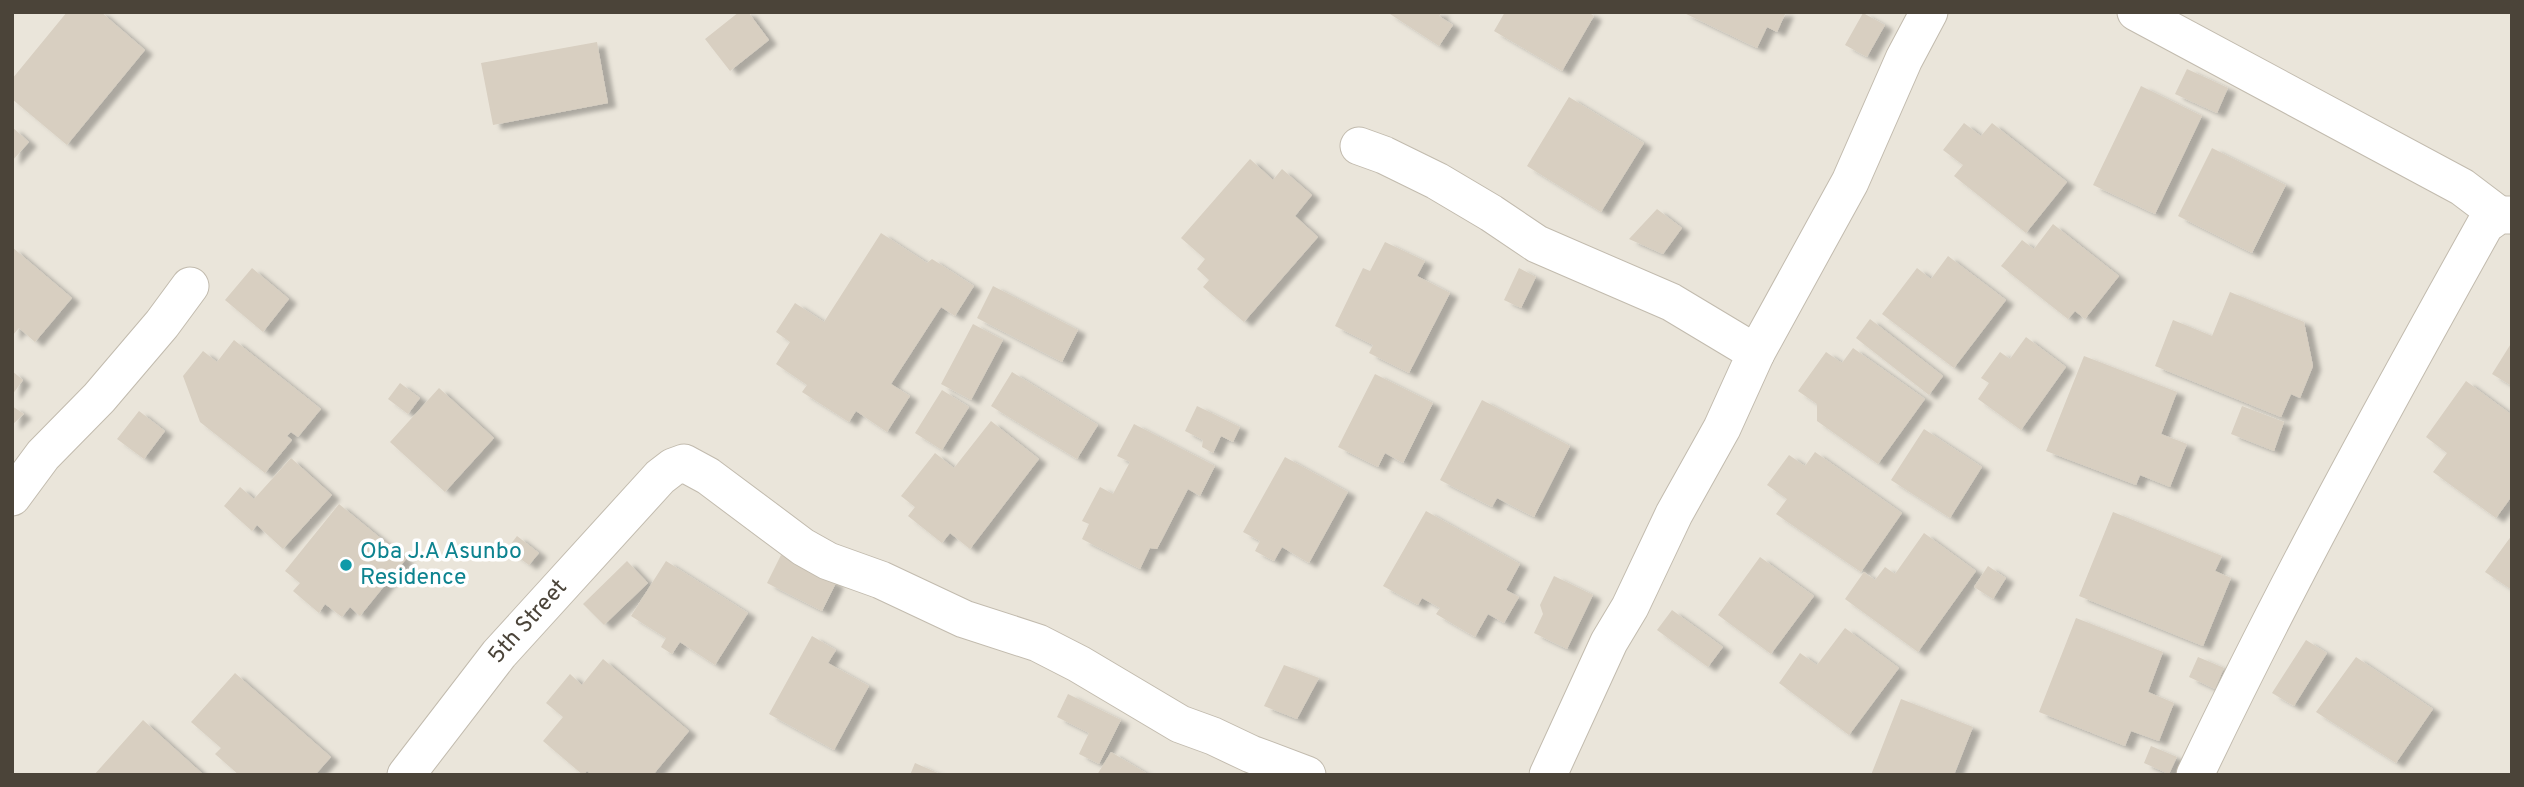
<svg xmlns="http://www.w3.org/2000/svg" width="2524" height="787" font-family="Overpass,sans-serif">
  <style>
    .residential { fill: #eae5da }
    .building { fill: #d8cfc1; filter: url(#shadow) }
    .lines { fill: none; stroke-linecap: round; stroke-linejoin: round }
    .street-casing { stroke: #c2bbae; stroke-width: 39 }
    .street { stroke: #fff; stroke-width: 37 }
    .culture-dot { fill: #0f9aa8; stroke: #fff; stroke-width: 2.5 }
    .labels { text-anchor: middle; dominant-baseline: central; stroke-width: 7; stroke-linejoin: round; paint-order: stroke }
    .culture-label { font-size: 23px; fill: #0d838f; stroke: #fff; text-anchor: start }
    .street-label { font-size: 23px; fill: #4b4439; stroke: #fff }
  </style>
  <defs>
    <filter id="shadow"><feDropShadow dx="8" dy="4.5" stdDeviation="2" flood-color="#0004"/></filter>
  </defs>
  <rect width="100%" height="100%" fill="#f6f3ec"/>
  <path class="residential" d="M12 12H2512V775H12Z"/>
  <path class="building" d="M67 12H101L145 50 67 145 12 99V79Z
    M739 12H748L769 40 730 71 705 39Z
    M1387 12H1442L1439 16 1453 25 1439 46Z
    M1505 12H1588L1594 16 1562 71 1494 31Z
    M1682 12H1786L1777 32 1767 27 1757 48Z
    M1863 13 1885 25 1867 57 1845 45Z
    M597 42 608 103 493 125 481 63Z
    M2187 69 2228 88 2217 113 2175 94Z
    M2141 86 2202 116 2155 214 2093 185Z
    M1569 97 1644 143 1601 212 1527 166Z
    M1964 123 1981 136 1992 123 2067 182 2026 233 1954 176 1963 165 1943 150Z
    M12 127 29 142 12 161Z
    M2212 148 2286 185 2252 253 2178 216Z
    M1250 159 1273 180 1282 169 1312 195 1295 216 1318 237 1244 322 1203 287 1209 280 1197 269 1205 259 1181 238Z
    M1657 209 1682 228 1663 254 1629 239Z
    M2053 224 2119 276 2085 319 2075 311 2068 319 2001 266 2022 240 2034 249Z
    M881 233 927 263 932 259 974 286 955 316 941 307 891 384 910 396 887 432 856 411 849 422 802 392 807 385 776 364 790 342 776 332 795 303 824 322Z
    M1385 242 1425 261 1417 276 1450 293 1409 373 1369 353 1373 345 1335 326 1363 268 1370 271Z
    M12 247 72 298 35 342 19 328 12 336Z
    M1948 256 2006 300 1954 368 1882 314 1917 268 1931 279Z
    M252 268 289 299 263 332 225 300Z
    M1519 268 1536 277 1521 308 1504 300Z
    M993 286 1078 330 1062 362 977 318Z
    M2230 292 2304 322 2313 366 2300 398 2291 394 2281 417 2155 366 2173 320 2212 336Z
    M1870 319 1943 376 1929 395 1856 338Z
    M973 324 1003 340 971 400 941 384Z
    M2026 337 2066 367 2021 430 1978 399 1989 383 1981 378 2000 352 2010 359Z
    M234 340 321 409 298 437 291 432 287 436 292 440 265 473 200 422 183 376 203 351 217 362Z
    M2512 342V386L2492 374Z
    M1853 348 1925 399 1878 464 1817 421V404L1798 391 1826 352 1842 363Z
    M2084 356 2177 392 2161 434 2187 444 2170 487 2140 475 2136 485 2046 451Z
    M12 371 23 380 12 395Z
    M1012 372 1098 425 1077 459 991 406Z
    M1375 374 1433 403 1403 463 1385 453 1378 467 1338 447Z
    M2466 381 2512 415V496L2496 518 2433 472 2447 453 2426 437Z
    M400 383 420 398 408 414 388 399Z
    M439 388 494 438 445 492 390 442Z
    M942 390 969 407 942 450 915 433Z
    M1482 400 1570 446 1534 517 1497 498 1492 507 1440 480Z
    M12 406 24 414 12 425Z
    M1197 406 1240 427 1233 442 1221 436 1213 453 1202 447 1203 440 1185 431Z
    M2242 406 2284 422 2274 451 2231 434Z
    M139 411 165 431 144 459 117 439Z
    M991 421 1039 459 970 549 950 533 942 543 908 516 915 507 901 496 935 453 954 468Z
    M1134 424 1215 466 1200 496 1188 489 1157 549 1150 548 1140 569 1082 539 1089 524 1082 521 1100 487 1113 494 1130 462 1117 456Z
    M1924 429 1982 467 1950 518 1891 480Z
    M1815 452 1902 513 1861 572 1776 514 1787 499 1767 485 1789 455 1805 466Z
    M1285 457 1348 492 1309 563 1282 547 1274 561 1255 551 1260 541 1243 532Z
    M291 458 332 495 283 549 257 525 252 531 224 506 240 487 254 499Z
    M339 504 406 559 360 616 350 607 342 617 325 604 319 613 293 591 300 583 285 571Z
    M1426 511 1520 564 1506 590 1519 597 1504 623 1488 614 1475 637 1436 614 1440 608 1422 598 1418 605 1383 586Z
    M2113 512 2222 556 2215 571 2231 578 2203 646 2079 596Z
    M1924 533 1976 571 1918 652 1845 599 1864 572 1875 580 1885 567 1895 574Z
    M2512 535V590L2485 572Z
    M517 536 539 553 529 565 507 549Z
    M781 555 836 583 822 611 767 583Z
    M1760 557 1814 596 1771 654 1718 615Z
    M627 561 648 583 604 625 583 604Z
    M666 561 748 613 715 665 680 642 672 654 661 647 666 638 631 616Z
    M1988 566 2006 578 1993 599 1974 587Z
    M1554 576 1593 595 1567 649 1534 633 1543 614 1540 605Z
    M1672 610 1723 647 1708 667 1657 630Z
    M2076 618 2163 652 2148 692 2174 703 2159 741 2131 731 2125 746 2039 712Z
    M1845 628 1899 668 1849 735 1779 683 1800 653 1817 665Z
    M812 636 836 650 828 663 869 686 834 750 769 714Z
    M2306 640 2327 653 2294 706 2272 693Z
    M2198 657 2224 668 2215 689 2189 677Z
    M2356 657 2433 709 2396 763 2316 712Z
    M603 659 689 731 653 775H592L587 771 583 775 543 741 563 717 546 703 570 674 582 685Z
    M1284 665 1319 678 1297 719 1264 706Z
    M235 673 331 757 315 775H239L215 754 221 748 191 722Z
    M1068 694 1121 720 1099 764 1079 754 1089 733 1057 717Z
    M1901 699 1973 727 1954 775H1871Z
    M143 720 204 775H94Z
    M2151 746 2177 757 2169 774 2144 763Z
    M1111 752 1146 773 1145 775H1097Z
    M915 763 942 775H910Z"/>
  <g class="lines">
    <defs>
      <g id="street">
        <path d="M2136 12 2462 187 2499 215"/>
        <path d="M1359 146 1384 155 1437 181 1491 213 1537 244 1671 302 1756 353 1722 428 1674 514 1630 607 1609 642 1548 775"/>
        <path d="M1756 353 1850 182 1904 59 1929 12"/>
        <path d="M12 497 43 455 99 398 162 324 190 286"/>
        <path id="s1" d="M406 775 499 654 660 477 673 467 684 463 708 476 803 547 828 561 881 580 964 619 1038 643 1079 664 1180 724 1213 736 1251 754 1307 775"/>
        <path d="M2195 775C2284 588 2384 406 2485 225L2499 215H2512"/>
      </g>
    </defs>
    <use href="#street" class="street-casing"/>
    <use href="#street" class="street"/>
  </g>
  <circle class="culture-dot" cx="346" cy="565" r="7"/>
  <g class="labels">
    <g class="culture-label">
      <text x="360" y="552">Oba J.A Asunbo<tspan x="360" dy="26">Residence</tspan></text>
    </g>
    <g class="street-label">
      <text stroke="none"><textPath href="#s1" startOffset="196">5th Street</textPath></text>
    </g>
  </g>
  <rect width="2524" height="787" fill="none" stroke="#4b4439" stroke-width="28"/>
</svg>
